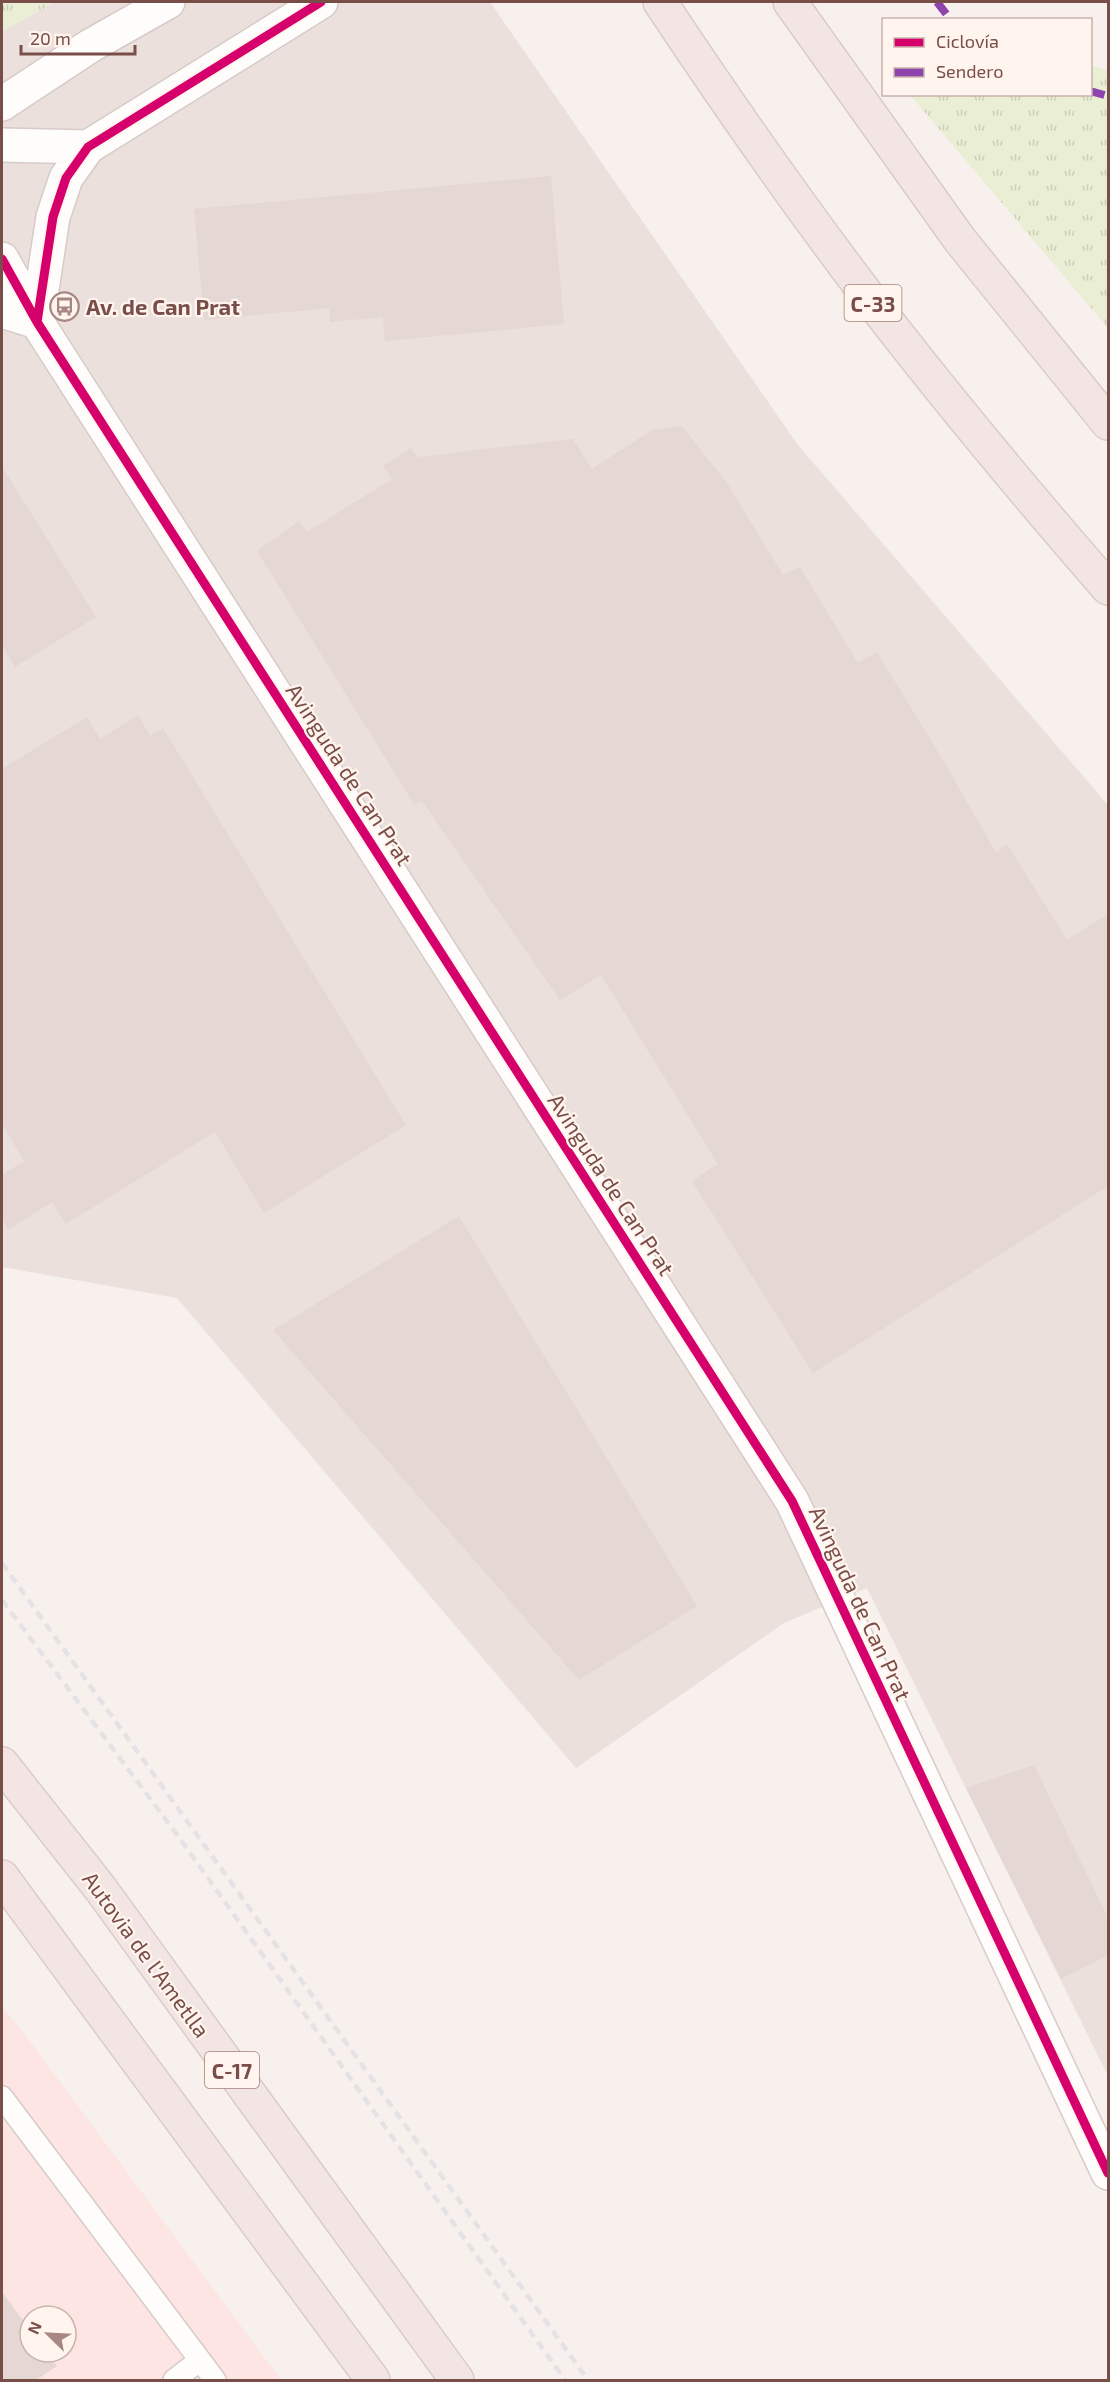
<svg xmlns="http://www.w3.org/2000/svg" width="1110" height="2382" font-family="'Exo 2',sans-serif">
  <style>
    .commercial { fill: #fce5e2; fill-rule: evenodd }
    .industrial { fill: #ebe0dc }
    .grass { fill: url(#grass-tufts) }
    .building { fill: #e5d7d3 }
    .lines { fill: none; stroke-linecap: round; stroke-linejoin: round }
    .service-casing { stroke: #d7cbc8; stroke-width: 24 }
    .minor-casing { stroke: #d7cbc8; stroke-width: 36 }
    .tertiary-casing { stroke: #d7cbc8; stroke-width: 36 }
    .motorway-casing { stroke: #daccc9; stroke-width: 36 }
    .service { stroke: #fefdfc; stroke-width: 21 }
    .minor { stroke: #fefdfc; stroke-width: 33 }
    .tertiary { stroke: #fefdfc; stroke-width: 33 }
    .motorway { stroke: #f2e5e4; stroke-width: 33 }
    .rail { stroke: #e4e2e5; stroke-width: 4.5; stroke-dasharray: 9 6; stroke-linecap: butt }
    .quiet { stroke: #8e44ad; stroke-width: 8; stroke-dasharray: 15 8; stroke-linecap: butt }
    .cycleway-casing { stroke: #fff4ee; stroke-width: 13 }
    .cycleway { stroke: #d6006c; stroke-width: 9 }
    .labels { text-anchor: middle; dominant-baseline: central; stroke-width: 4.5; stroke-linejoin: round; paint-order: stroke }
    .shield { fill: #fff4ee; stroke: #a2807a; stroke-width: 1.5 }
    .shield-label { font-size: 21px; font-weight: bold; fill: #7a4e48 }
    .poi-label { font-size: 22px; font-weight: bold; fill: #7a4e48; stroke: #fff4ee; text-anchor: start }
    .street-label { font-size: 22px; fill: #7a4e48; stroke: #fff4ee }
  </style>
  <defs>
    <pattern id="grass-tufts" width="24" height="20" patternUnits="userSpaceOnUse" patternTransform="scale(1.5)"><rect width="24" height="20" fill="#eaeed5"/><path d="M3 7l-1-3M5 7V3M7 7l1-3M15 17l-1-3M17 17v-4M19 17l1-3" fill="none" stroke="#ccceb8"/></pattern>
  </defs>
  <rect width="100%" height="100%" fill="#f8f0ec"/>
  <path class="commercial" d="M2 2007 23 2032 281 2380H2ZM30 2316H66V2352H30Z"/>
  <path class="industrial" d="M2 2H490L798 445 1108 805V2076L867 1588 784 1623 576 1768 177 1298 2 1267Z"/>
  <path class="grass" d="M2 2H55L2 32Z
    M1091 66 1108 70V328L910 95 1090 94Z"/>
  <path class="building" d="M551 176 564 324 385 341 383 317 330 322 329 308 204 320 194 209Z
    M682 426 727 483 783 575 800 567 858 663 877 652 944 762 996 853 1007 844 1067 940 1108 914V1186L813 1373 692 1181 718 1164 601 975 560 1000 422 801 414 804 257 551 299 521 307 532 392 479 383 466 411 448 417 457 573 439 592 469 652 430Z
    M4 470 96 617 15 667 2 645V471Z
    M138 715 150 736 163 728 406 1125 264 1213 215 1132 66 1224 52 1202 8 1230 2 1218V1175L24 1161 2 1124V769L87 717 100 739Z
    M459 1216 697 1606 579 1680 273 1330Z
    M1034 1765 1108 1918V1955L1061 1979 966 1788Z
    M2 2292 30 2330V2352H46L57 2366 36 2380H2Z"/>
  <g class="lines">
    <defs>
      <path id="service" d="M2 2097 215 2380
        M174 2380 200 2360"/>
      <path id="minor" d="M2 259 37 322 792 1501 1108 2173"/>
      <path id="tertiary" d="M2 104 90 46 168 2
        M2 145 88 147
        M2 311 37 322 53 217 66 178 88 147 321 2"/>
      <path id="motorway" d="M660 2C729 106 801 209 877 308 951 404 1029 497 1108 588
        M790 2 960 240 1108 423
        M2 1764 100 1888 457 2380
        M2 1877 373 2380"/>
    </defs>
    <use href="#service" class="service-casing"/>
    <use href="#minor" class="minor-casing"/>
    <use href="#tertiary" class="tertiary-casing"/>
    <use href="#motorway" class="motorway-casing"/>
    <use href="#service" class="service"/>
    <use href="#minor" class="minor"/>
    <use href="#tertiary" class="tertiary"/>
    <use href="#motorway" class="motorway"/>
    <path class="rail" d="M2 1563 588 2380
      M2 1600 178 1836 565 2380"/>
    <path class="quiet" d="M937 2 951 20
      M1090 91 1108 96"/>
    <defs>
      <path id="cycleway" d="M2 259 37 322 792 1501 1108 2173
        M37 322 53 217 66 178 88 147 321 2"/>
    </defs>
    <use href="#cycleway" class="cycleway-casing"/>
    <use href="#cycleway" class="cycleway"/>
  </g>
  <defs>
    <symbol id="bus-ring" viewBox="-11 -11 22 22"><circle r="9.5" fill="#fff4ee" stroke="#a68781" stroke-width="1.5"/><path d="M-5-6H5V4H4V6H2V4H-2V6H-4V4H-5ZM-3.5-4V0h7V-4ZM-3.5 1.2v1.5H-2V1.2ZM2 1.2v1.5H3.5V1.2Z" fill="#a68781"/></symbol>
  </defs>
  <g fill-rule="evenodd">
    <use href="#bus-ring" x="48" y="290" width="33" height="33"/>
  </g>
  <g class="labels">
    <g class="shield">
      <rect x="844.5" y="285" width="57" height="36" rx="4.5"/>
      <rect x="205" y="2052" width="54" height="36" rx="4.5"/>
    </g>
    <g class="shield-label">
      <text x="873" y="303">C-33</text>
      <text x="232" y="2070">C-17</text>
    </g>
    <g class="poi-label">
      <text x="86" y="306">Av. de Can Prat</text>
    </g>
    <g class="street-label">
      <text transform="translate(350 774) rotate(57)">Avinguda de Can Prat</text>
      <text transform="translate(612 1184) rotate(57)">Avinguda de Can Prat</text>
      <text transform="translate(861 1603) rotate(65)">Avinguda de Can Prat</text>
      <text transform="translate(147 1954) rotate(54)">Autovia de l'Ametlla</text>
    </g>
  </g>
  <rect width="1110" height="2382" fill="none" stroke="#7a4e48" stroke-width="6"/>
  <rect x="882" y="18" width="210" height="78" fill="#fff4ee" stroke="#cab2ac" stroke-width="1.5"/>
  <rect x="894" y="38" width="30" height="9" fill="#d6006c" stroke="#cab2ac" stroke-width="1.5"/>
  <text x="936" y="48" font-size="18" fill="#7a4e48">Ciclovía</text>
  <rect x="894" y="68" width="30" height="9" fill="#8e44ad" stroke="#cab2ac" stroke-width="1.5"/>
  <text x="936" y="78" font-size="18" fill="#7a4e48">Sendero</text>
  <g transform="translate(48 2334) rotate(294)"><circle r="28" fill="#fff4ee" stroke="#cab2ac" stroke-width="1.5"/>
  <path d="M0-4.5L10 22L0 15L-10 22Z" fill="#a68781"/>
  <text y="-9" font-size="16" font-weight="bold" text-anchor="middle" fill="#7a4e48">N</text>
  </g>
  <path d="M21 45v9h114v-9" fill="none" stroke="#7a4e48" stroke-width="3"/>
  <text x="30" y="45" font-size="18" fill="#7a4e48" stroke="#fff4ee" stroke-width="4.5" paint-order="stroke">20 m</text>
</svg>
